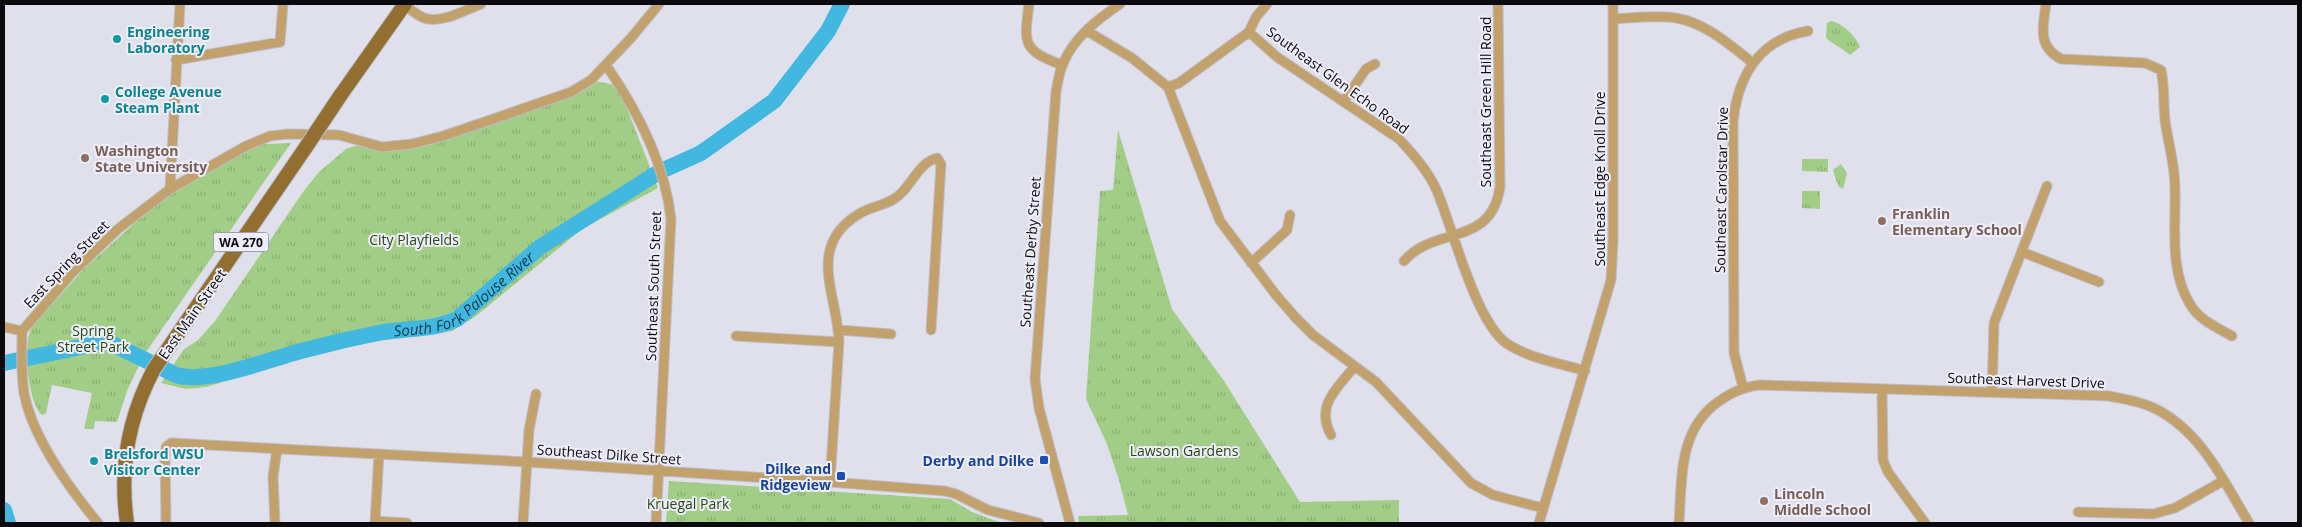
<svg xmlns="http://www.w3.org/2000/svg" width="2302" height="527" font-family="'Open Sans',sans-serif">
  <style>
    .park { fill: url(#park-tufts) }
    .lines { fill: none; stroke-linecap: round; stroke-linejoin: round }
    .river { stroke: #42b8e1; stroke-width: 16 }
    .street-casing { stroke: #bebec9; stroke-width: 11 }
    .primary-casing { stroke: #bebec9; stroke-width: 16 }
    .street { stroke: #c2a16c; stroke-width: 9 }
    .primary { stroke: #926f31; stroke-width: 14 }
    .primary-bridge-casing { stroke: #bebec9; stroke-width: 16; stroke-linecap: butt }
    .primary-bridge { stroke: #926f31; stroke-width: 14 }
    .culture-dot { fill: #0f9aa8; stroke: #edeefa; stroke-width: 2 }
    .education-dot { fill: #8d6e63; stroke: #edeefa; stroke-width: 2 }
    .transit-dot { fill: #1a4fb4; stroke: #edeefa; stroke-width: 2 }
    .labels { text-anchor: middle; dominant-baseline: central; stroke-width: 4; stroke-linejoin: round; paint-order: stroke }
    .shield { fill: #edeefa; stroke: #4f4f56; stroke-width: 1 }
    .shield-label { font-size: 12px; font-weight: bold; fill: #0b0b0f }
    .culture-label { font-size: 14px; font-weight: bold; fill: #0d838f; stroke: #edeefa; text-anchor: start }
    .street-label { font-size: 14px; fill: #0b0b0f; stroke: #edeefa }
    .education-label { font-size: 14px; font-weight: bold; fill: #785e54; stroke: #edeefa; text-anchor: start }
    .park-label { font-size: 14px; fill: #294811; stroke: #edeefa }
    .transit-label { font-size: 14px; font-weight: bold; fill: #164399; stroke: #edeefa; text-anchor: end }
    .water-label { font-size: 15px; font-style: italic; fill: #053b4b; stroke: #edeefa }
  </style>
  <defs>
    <pattern id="park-tufts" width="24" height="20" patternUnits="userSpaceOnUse" patternTransform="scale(1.25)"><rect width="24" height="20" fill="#a2cd87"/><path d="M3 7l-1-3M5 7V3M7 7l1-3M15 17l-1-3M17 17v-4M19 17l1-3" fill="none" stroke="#8aaf73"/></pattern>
  </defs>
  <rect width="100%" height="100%" fill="#e0e0ec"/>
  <path class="park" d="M1831 21C1842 23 1856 36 1860 47L1850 55C1841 47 1834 45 1826 38L1827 23Z
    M591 80 614 85 623 98 658 188 582 229 476 316 452 331 370 342 296 360 206 387 186 389 161 383 184 349 198 340 215 321 303 192 319 172 346 149 364 143 382 147 443 136Z
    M1118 130 1172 309 1224 381 1300 502 1399 500V523H1079L1078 516 1128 515 1119 480 1107 444 1086 399 1100 191 1113 190Z
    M263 141 265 144 291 143 144 355 127 391 117 422 95 421 94 429H84L92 393 52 385 46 413 42 415C27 402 22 340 33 325L83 270 151 208 180 188Z
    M1802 159H1828V172L1802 171Z
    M1841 164 1847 173 1843 189 1838 186 1833 170Z
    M1802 191H1820V209L1802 208Z
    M669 481 950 499 972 512 1002 523H666Z"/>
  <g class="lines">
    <g class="river">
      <path id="s1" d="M4 363 81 347 104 340 176 375C208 385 272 358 305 350 331 343 357 337 383 332 409 328 434 330 457 319L540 247 659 172 701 153 774 101 828 31 842 4"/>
      <path d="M4 510 8 523"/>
    </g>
    <defs>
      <path id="street" d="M1029 4C1024 44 1022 50 1062 65
        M2046 4C2043 27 2037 46 2061 59L2145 63 2161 70C2165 87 2163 103 2165 120 2168 143 2175 164 2175 188 2176 225 2169 271 2190 304 2199 320 2216 327 2232 336
        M404 5C410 9 417 15 424 18 442 24 465 10 481 4
        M1613 19C1633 18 1656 15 1676 18 1706 23 1730 45 1753 63
        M1087 31 1132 58 1168 87 1220 221 1276 295 1296 318 1313 335 1376 382 1471 483 1493 495 1543 508
        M1249 32 1277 57 1399 139C1414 155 1428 171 1437 191 1453 229 1475 320 1506 343 1528 358 1559 363 1585 371
        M176 60 280 42 283 4
        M606 65C637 110 665 164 671 219L656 523
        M1168 87 1179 83 1249 32 1256 17 1267 4
        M1344 101 1366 69 1375 64
        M170 189 180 4
        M2022 252 2099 282
        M1404 261C1435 225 1491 248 1500 187L1498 4
        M1251 263 1287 230 1290 215
        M4 327 22 331
        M839 330 891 334
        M22 331 72 273 118 229 170 189 246 146 270 136 288 134 339 135 382 147 412 144 443 136 499 117 571 92 591 80 631 38 659 4
        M22 331C22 352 21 373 24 393 32 437 70 489 98 523
        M736 336 839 342
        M1743 387 1734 353 1733 122C1738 76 1759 39 1808 31
        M1882 391 1883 460 1888 472 1925 523
        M1992 392 1994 323 2047 186
        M1331 435C1315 405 1337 389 1354 367
        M830 482 839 342C838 296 805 246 859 214 869 207 883 206 894 199 911 189 917 163 937 158L941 164 931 330
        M2078 512 2153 514 2175 508 2223 481
        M375 521 407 523
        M166 523 165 456 166 447 171 443 527 462 830 482 945 491 956 494 988 510 1039 523
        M275 523 273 477 277 449
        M375 523 379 454
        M523 523 529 430 536 394
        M1070 523 1039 408 1035 379 1056 91C1058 82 1059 72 1063 64 1073 38 1098 19 1120 4
        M1539 523 1611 280 1613 242V4
        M1679 523C1682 480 1678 430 1718 402 1732 392 1743 387 1760 385L2109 396C2124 399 2140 401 2154 408 2201 431 2223 480 2249 523"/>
      <path id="primary" d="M340 96 405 4
        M127 523C119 468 128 418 154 369L306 147"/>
    </defs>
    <use href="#street" class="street-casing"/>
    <use href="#primary" class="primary-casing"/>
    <use href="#street" class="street"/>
    <use href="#primary" class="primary"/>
    <defs>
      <path id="primary-bridge" d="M306 147 340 96"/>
    </defs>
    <use href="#primary-bridge" class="primary-bridge-casing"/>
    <use href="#primary-bridge" class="primary-bridge"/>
  </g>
  <g class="culture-dot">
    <circle cx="117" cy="39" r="5"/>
    <circle cx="105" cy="99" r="5"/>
    <circle cx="94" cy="461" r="5"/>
  </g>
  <g class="education-dot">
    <circle cx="85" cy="158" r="5"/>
    <circle cx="1882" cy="221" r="5"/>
    <circle cx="1764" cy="501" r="5"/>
  </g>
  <g class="transit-dot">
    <rect x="1039" y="455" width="10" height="10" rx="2.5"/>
    <rect x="836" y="471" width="10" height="10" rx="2.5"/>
  </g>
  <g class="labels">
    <rect class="shield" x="213.5" y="232.5" width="55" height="19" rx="4"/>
    <g class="shield-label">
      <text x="241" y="242">WA 270</text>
    </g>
    <g class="culture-label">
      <text x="127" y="31">Engineering<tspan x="127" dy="16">Laboratory</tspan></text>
      <text x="115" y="91">College Avenue<tspan x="115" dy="16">Steam Plant</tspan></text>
      <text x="104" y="453">Brelsford WSU<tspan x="104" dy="16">Visitor Center</tspan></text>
    </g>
    <g class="street-label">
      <text transform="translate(1338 80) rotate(36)">Southeast Glen Echo Road</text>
      <text transform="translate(1485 102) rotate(-90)">Southeast Green Hill Road</text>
      <text transform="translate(1599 179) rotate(-90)">Southeast Edge Knoll Drive</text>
      <text transform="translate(1721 190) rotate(-89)">Southeast Carolstar Drive</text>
      <text transform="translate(1030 252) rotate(-86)">Southeast Derby Street</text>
      <text transform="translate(66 264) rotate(-46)">East Spring Street</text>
      <text transform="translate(653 286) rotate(-88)">Southeast South Street</text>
      <text transform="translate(192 314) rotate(-55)">East Main Street</text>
      <text transform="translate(2026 380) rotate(2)">Southeast Harvest Drive</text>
      <text transform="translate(609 454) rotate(4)">Southeast Dilke Street</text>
    </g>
    <g class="education-label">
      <text x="95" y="150">Washington<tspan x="95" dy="16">State University</tspan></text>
      <text x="1892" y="213">Franklin<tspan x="1892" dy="16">Elementary School</tspan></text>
      <text x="1774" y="493">Lincoln<tspan x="1774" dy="16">Middle School</tspan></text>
    </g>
    <g class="park-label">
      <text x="414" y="239">City Playfields</text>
      <text x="93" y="330">Spring<tspan x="93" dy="16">Street Park</tspan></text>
      <text x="1184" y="450">Lawson Gardens</text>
      <text x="688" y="503">Kruegal Park</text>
    </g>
    <g class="transit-label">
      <text x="1034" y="460">Derby and Dilke</text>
      <text x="831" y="468">Dilke and<tspan x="831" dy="16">Ridgeview</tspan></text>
    </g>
    <g class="water-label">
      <text stroke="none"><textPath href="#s1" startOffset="488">South Fork Palouse River</textPath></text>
    </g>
  </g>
  <rect width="2302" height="527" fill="none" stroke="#0b0b0f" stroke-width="10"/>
</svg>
